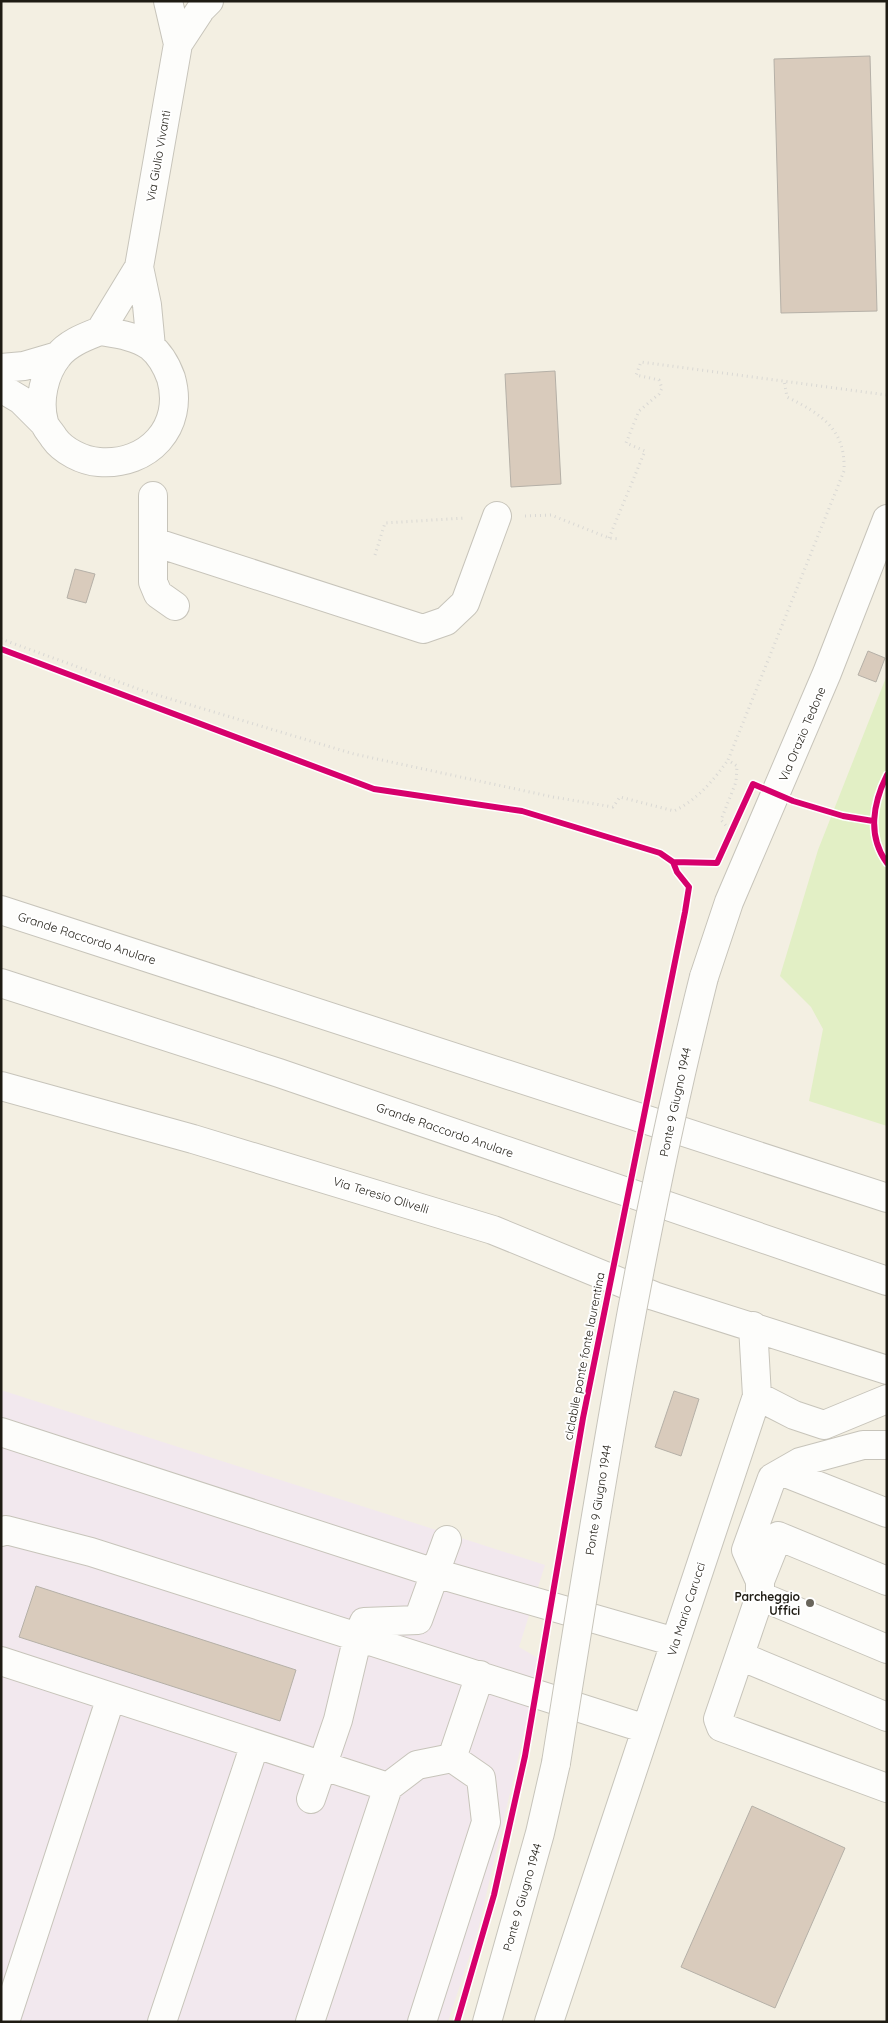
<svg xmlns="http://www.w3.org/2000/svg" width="888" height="2023" font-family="Quicksand,sans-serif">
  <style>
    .industrial { fill: #f2e8ee }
    .green { fill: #e2efc5 }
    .building { fill: #d9cbbc; stroke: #b5b0a7 }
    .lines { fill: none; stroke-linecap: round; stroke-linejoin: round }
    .minor-casing { stroke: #c7c4ba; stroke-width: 30 }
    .highway-casing { stroke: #c7c4ba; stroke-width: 30 }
    .path { stroke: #d9d8d4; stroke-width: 3; stroke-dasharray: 1 4; stroke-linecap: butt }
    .minor { stroke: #fdfdfb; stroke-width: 28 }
    .highway { stroke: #fdfdfb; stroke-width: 28 }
    .minor-bridge-casing { stroke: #c7c4ba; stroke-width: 30; stroke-linecap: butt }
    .minor-bridge { stroke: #fdfdfb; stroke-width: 28 }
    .cycleway-casing { stroke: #fff; stroke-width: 9 }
    .cycleway { stroke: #d6006c; stroke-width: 6 }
    .poi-dot { fill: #69655b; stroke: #fff; stroke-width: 2 }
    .labels { text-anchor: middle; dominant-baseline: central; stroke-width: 4; stroke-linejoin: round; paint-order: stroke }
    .street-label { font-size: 12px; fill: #1e1b13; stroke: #fff }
    .poi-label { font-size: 12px; font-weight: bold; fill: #1e1b13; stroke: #fff; text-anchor: end }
  </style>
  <rect width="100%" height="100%" fill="#f3efe2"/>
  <path class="industrial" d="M1 1390 545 1565 519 1647 541 1660 478 1930 448 2022H1Z"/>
  <path class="green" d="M887 675V1126L809 1101 823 1029 811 1007 780 976 818 850Z"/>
  <path class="building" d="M870 56 877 311 781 313 774 59Z
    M555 371 561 484 511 487 505 374Z
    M75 569 95 574 86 603 67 598Z
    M868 651 885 658 876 682 858 675Z
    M674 1391 699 1399 681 1456 655 1447Z
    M36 1586 296 1670 280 1721 19 1637Z
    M752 1806 845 1848 775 2008 681 1967Z"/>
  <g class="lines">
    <defs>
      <path id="minor" d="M178 44 201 9 209 1
        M139 267 147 305 151 347
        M100 331C118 334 135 336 150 346 160 354 167 367 171 378 185 427 148 466 99 462 83 461 63 451 54 438 51 433 45 427 44 422 38 401 44 373 58 356 68 343 85 337 100 331Z
        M100 331 139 267 178 44 168 1
        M1 368 24 366 58 356
        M1 388 21 400 44 423
        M153 496V582L158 594 175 606
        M154 542 423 629 446 621 465 603 497 516
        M704 977 729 902 827 673 887 519
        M1 1086 193 1139 493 1230 654 1296 887 1370
        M757 1396 794 1415 824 1425 887 1399
        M1 1432 435 1573 675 1642
        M887 1445H863L800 1462 772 1478 746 1550 760 1581V1596L718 1719 721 1727 887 1788
        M783 1472 887 1513
        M1 1532 6 1530 91 1552 646 1729
        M760 1581 778 1536 887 1581
        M760 1596 887 1649
        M740 1656 887 1717
        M1 1661 388 1787 417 1765 452 1758 481 1778 486 1822 422 2022
        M452 1758 480 1675
        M311 1799 338 1720 358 1636 364 1622 418 1620 447 1540
        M5 2022 111 1697
        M162 2022 255 1744
        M310 2022 388 1787
        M487 2022 540 1833 556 1763
        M549 2022 757 1396 753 1326"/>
      <path id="highway" d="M1 910 887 1198
        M1 983 279 1073 887 1281"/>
    </defs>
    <use href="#minor" class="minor-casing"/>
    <use href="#highway" class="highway-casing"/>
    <path class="path" d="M525 516 551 515 609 538 620 539
      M609 538 645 451 626 443 639 411 659 394 662 388 659 380 636 375 641 362 887 395
      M375 555 385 523 465 518
      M1 639 144 691 354 754 553 797 613 807 620 797 674 811C697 800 713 781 728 760
      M729 829 721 820 736 782 737 766 728 760 844 471C846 429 821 414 787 397L784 380"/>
    <use href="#minor" class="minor"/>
    <use href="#highway" class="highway"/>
    <defs>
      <path id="minor-bridge" d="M556 1763C598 1500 639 1236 704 977"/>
    </defs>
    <use href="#minor-bridge" class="minor-bridge-casing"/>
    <use href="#minor-bridge" class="minor-bridge"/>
    <defs>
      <path id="cycleway" d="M1 649 374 789 522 811 660 853 673 862 717 863 753 784 793 801 843 816 873 821
        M887 775C873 803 867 836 887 863
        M457 2022 494 1895 525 1756 583 1418 685 912 689 887 677 872 673 862"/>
    </defs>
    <use href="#cycleway" class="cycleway-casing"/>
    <use href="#cycleway" class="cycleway"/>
  </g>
  <circle class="poi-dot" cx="810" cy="1603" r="5"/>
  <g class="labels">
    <g class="street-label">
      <text transform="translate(158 156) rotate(-80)">Via Giulio Vivanti</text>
      <text transform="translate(802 734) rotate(-67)">Via Orazio Tedone</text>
      <text transform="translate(87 938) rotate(18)">Grande Raccordo Anulare</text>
      <text transform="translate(675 1102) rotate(-78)">Ponte 9 Giugno 1944</text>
      <text transform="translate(445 1130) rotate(19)">Grande Raccordo Anulare</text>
      <text transform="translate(381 1195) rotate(17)">Via Teresio Olivelli</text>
      <text transform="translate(584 1356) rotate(-79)">ciclabile ponte fonte laurentina</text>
      <text transform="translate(598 1500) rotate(-81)">Ponte 9 Giugno 1944</text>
      <text transform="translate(686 1609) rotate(-72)">Via Mario Carucci</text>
      <text transform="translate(522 1897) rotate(-74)">Ponte 9 Giugno 1944</text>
    </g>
    <g class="poi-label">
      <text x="800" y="1596">Parcheggio<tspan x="800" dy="14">Uffici</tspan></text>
    </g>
  </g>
  <rect width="888" height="2023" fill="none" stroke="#1e1b13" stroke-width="5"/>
</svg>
